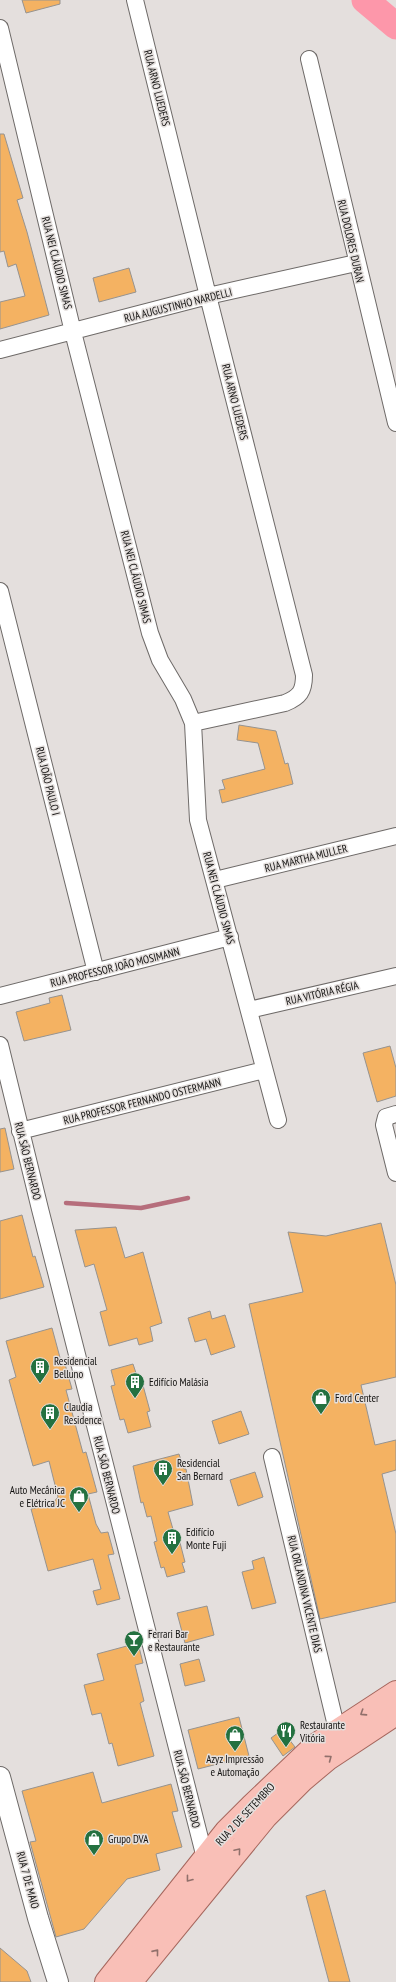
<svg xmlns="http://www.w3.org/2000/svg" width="396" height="1982" font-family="'PT Sans Narrow',sans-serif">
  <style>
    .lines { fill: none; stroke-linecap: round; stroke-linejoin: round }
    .stream { stroke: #b66e7c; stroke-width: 4.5 }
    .river { stroke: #fd97aa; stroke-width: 27 }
    .building { fill: #f4b262; stroke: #969390 }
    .minor-casing { stroke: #6e6a68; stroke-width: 18 }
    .tertiary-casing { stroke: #6e6a68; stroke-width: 22 }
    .primary-casing { stroke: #a5665d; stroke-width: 24 }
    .minor { stroke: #fff; stroke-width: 16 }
    .tertiary { stroke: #fff; stroke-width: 20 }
    .primary { stroke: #f9bfb7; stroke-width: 22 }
    .oneway { stroke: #91706b }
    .labels { text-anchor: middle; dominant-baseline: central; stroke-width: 3; stroke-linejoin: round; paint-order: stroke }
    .street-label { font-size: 11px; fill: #11100f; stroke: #e4dfdd }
    .poi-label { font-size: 11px; fill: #11100f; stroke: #e4dfdd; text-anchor: start }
  </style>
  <rect width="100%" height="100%" fill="#e4dfdd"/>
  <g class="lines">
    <path class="stream" d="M66 1203 141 1208 188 1198"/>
    <path class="river" d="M365 0 396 26"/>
  </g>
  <path class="building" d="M22 0H60V4L26 13Z
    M0 134H4L23 198 17 200 27 232 49 315 0 329V302L25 296 16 264 8 267 4 251 0 252Z
    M129 268 136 292 99 302 93 278Z
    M239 725 276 731 285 764 288 763 293 784 222 803 219 790 225 789 222 780 265 769 258 743 237 740Z
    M62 995 71 1030 24 1041 16 1012 50 1003 49 998Z
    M390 1046 396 1068V1096L377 1102 363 1053Z
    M5 1128 14 1169 0 1172V1129Z
    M22 1215 33 1257 35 1256 44 1287 0 1299V1221Z
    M381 1223 396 1285V1377L361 1385 375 1445 396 1440V1470L382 1474 396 1534V1602L320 1619 249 1304 303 1292 288 1232 326 1236Z
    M116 1227 125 1258 143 1252 162 1323 150 1327 153 1341 139 1345 137 1338 109 1346 100 1312 107 1310 94 1264 85 1267 75 1230Z
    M210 1311 212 1319 225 1315 235 1347 211 1355 206 1339 195 1342 188 1318Z
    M52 1328 62 1365 65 1364 72 1389 66 1390 83 1453 86 1452 97 1492 88 1494 96 1524 101 1533 108 1532 114 1554 108 1555 120 1599 97 1605 93 1591 101 1589 93 1559 48 1571 31 1509 52 1504 58 1497 49 1461 33 1466 9 1380 16 1377 6 1341Z
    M133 1364 138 1379 141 1378 150 1411 147 1412 151 1427 128 1433 124 1419 120 1420 111 1386 115 1385 111 1370Z
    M241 1411 249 1434 219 1444 212 1421Z
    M179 1454 184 1469H186L193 1505 168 1512 175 1536 178 1535 185 1562 182 1563 185 1572 167 1577 164 1567 161 1568 154 1542 157 1541 151 1516 147 1517 143 1502 141 1503 133 1466Z
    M255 1472 263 1497 238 1506 230 1480Z
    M264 1557 276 1603 252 1609 242 1572 254 1569 252 1561Z
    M207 1606 214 1635 185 1643 177 1613Z
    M138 1643 143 1663 135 1665 144 1701 140 1703 154 1756 118 1766 112 1743 109 1744 101 1713 92 1715 84 1685 104 1680 97 1654Z
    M199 1659 205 1681 185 1686 180 1664Z
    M239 1717 249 1756 198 1769 188 1730Z
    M282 1730 295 1747 283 1756 271 1738Z
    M93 1772 102 1803 171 1784 178 1811 172 1812 182 1847 156 1854 160 1870 127 1879 84 1929 56 1937 30 1842 36 1841 22 1791Z
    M325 1890 350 1982H329L306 1896Z
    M0 1948 27 1971 31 1982H0Z"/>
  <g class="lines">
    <defs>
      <path id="minor" d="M135 0 208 296 304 675C304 691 300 697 285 703L193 723
        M0 28 73 332 150 633 160 660 183 699 193 723 198 820 278 1120
        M309 59 396 423
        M0 350 208 296 356 263
        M0 591 96 972
        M215 880 396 836
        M0 996 230 937
        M249 1010 396 976
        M0 1045 40 1209 205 1858
        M396 1114 386 1117 384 1125 396 1173
        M20 1131 264 1070
        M272 1457 337 1730"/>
      <path id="tertiary" d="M0 1777 38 1918 58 1982"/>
      <path id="primary" d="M106 1982 226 1831 251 1806 315 1745 396 1692
        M131 1982 266 1817 303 1780 328 1759 396 1714"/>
    </defs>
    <use href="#minor" class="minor-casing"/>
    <use href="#tertiary" class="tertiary-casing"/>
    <use href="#primary" class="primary-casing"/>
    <use href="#minor" class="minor"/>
    <use href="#tertiary" class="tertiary"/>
    <use href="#primary" class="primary"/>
  </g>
  <defs><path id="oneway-chevron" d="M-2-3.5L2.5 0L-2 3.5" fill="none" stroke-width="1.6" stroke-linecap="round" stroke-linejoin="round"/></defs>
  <g class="oneway">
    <use href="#oneway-chevron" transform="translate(363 1713) rotate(147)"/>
    <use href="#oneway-chevron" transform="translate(329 1758) rotate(-37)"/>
    <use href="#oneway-chevron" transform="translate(238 1851) rotate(-50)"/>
    <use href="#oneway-chevron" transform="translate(189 1879) rotate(128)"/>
    <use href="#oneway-chevron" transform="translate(156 1952) rotate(-51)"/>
  </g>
  <defs>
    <symbol id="building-pin" viewBox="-11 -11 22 30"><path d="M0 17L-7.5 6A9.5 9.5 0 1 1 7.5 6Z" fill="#247140" stroke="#e4dfdd"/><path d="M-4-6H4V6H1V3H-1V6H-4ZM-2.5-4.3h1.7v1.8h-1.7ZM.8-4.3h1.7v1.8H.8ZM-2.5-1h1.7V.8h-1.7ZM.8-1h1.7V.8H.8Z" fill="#fff"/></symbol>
    <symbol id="shop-pin" viewBox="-11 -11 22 30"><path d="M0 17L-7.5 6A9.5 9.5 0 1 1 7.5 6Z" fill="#247140" stroke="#e4dfdd"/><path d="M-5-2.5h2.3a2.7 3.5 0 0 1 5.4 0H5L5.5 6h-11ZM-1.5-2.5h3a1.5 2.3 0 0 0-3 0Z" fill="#fff"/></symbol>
    <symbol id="bar-pin" viewBox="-11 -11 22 30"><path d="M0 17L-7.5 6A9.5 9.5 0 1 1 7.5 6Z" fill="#247140" stroke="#e4dfdd"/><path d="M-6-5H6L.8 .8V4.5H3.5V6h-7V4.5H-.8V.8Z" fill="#fff"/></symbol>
    <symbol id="restaurant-pin" viewBox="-11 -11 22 30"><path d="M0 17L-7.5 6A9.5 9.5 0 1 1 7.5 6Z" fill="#247140" stroke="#e4dfdd"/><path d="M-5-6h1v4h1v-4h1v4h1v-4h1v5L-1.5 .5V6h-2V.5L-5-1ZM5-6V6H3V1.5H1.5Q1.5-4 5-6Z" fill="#fff"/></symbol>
  </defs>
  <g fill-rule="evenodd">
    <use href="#building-pin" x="29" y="1356" width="22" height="30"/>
    <use href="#building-pin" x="124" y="1371" width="22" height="30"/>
    <use href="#shop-pin" x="310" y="1387" width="22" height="30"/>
    <use href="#building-pin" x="39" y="1402" width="22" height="30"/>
    <use href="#building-pin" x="152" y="1458" width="22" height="30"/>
    <use href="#shop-pin" x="68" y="1485" width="22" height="30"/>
    <use href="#building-pin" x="161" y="1527" width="22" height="30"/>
    <use href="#bar-pin" x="123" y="1629" width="22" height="30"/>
    <use href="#restaurant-pin" x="275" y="1720" width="22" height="30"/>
    <use href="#shop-pin" x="224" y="1724" width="22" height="30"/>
    <use href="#shop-pin" x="83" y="1828" width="22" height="30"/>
  </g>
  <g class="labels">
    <g class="street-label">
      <text transform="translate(157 88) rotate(76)">RUA ARNO LUEDERS</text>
      <text transform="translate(351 241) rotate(77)">RUA DOLORES DURAN</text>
      <text transform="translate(57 263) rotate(76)">RUA NEI CLÁUDIO SIMAS</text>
      <text transform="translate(178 305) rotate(-14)">RUA AUGUSTINHO NARDELLI</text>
      <text transform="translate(235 402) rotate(76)">RUA ARNO LUEDERS</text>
      <text transform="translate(136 577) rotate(76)">RUA NEI CLÁUDIO SIMAS</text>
      <text transform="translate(48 781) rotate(76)">RUA JOÃO PAULO I</text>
      <text transform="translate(306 858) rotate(-14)">RUA MARTHA MULLER</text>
      <text transform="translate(219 898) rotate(75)">RUA NEI CLÁUDIO SIMAS</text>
      <text transform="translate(115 967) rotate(-14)">RUA PROFESSOR JOÃO MOSIMANN</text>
      <text transform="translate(322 993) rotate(-13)">RUA VITÓRIA RÉGIA</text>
      <text transform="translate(142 1101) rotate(-14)">RUA PROFESSOR FERNANDO OSTERMANN</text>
      <text transform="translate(28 1161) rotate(76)">RUA SÃO BERNARDO</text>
      <text transform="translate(107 1475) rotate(76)">RUA SÃO BERNARDO</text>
      <text transform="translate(305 1594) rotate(77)">RUA ORLANDINA VICENTE DIAS</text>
      <text transform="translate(187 1789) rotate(76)">RUA SÃO BERNARDO</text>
      <text transform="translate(245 1814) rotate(-47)">RUA 2 DE SETEMBRO</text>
      <text transform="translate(28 1880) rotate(75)">RUA 7 DE MAIO</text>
    </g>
    <g class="poi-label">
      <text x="54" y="1361">Residencial<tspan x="54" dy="13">Belluno</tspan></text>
      <text x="149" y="1382">Edifício Malásia</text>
      <text x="335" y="1398">Ford Center</text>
      <text x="64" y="1407">Claudia<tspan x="64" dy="13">Residence</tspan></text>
      <text x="177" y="1463">Residencial<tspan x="177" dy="13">San Bernard</tspan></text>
      <text x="65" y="1490" text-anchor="end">Auto Mecânica<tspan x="65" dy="13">e Elétrica JC</tspan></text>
      <text x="186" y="1532">Edifício<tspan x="186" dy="13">Monte Fuji</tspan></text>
      <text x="148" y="1634">Ferrari Bar<tspan x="148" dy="13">e Restaurante</tspan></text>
      <text x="300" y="1725">Restaurante<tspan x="300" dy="13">Vitória</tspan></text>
      <text x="235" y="1759" text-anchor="middle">Azyz Impressão<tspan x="235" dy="13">e Automação</tspan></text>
      <text x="108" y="1839">Grupo DVA</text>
    </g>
  </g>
</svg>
